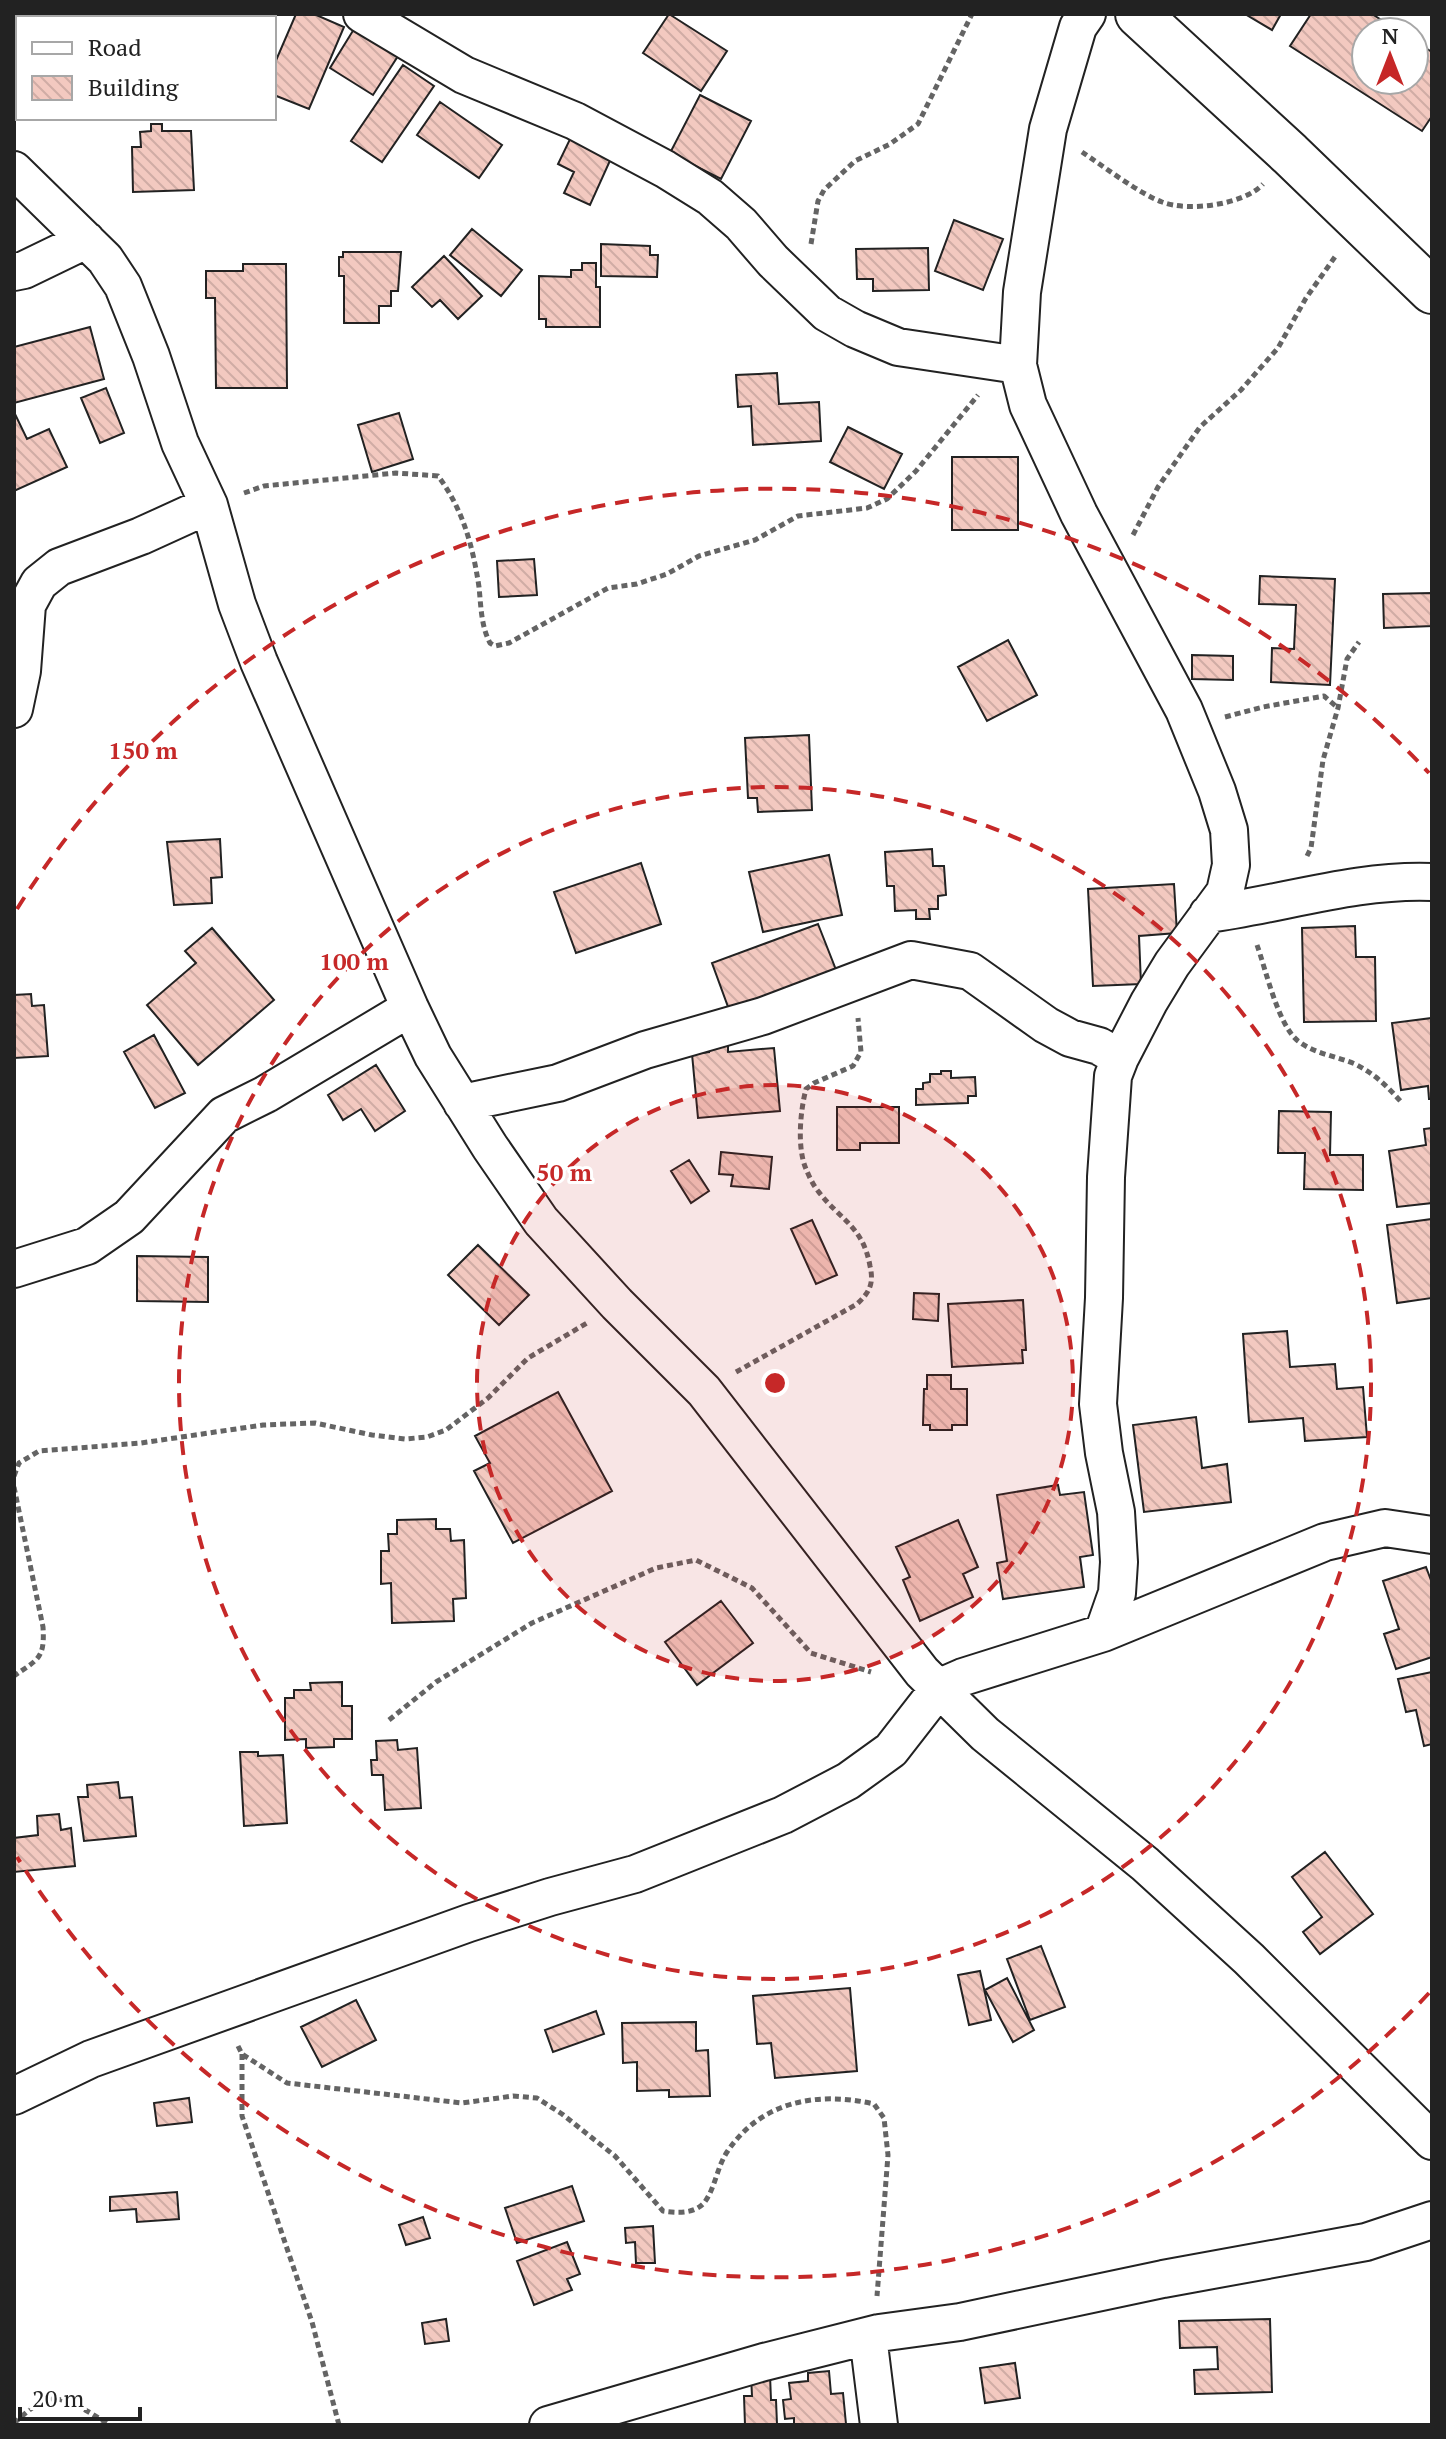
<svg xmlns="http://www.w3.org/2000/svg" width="1446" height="2439" font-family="'PT Serif',serif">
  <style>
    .building { fill: url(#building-back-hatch); stroke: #222; stroke-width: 2 }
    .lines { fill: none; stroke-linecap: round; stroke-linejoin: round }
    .street-casing { stroke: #222; stroke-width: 40 }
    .secondary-casing { stroke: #222; stroke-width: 48 }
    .path { stroke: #646464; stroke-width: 5; stroke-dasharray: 6 4; stroke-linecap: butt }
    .street { stroke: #fff; stroke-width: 36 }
    .secondary { stroke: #fff; stroke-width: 44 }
    .ring { fill: none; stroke: #c62828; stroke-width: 4; stroke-dasharray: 14 10 }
    .centre { fill: #c62828; stroke: #fff; stroke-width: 4 }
    .ring-label { font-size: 24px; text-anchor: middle; font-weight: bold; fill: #c62828; stroke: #fff; stroke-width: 6; stroke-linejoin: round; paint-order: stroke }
  </style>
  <defs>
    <pattern id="building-back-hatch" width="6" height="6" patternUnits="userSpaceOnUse" patternTransform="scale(2)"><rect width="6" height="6" fill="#f3c9c0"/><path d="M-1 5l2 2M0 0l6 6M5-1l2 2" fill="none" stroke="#d0aca5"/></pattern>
  </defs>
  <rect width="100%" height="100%" fill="#fff"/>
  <path class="building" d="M296 14H314L344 27 309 109 274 95V65Z
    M669 14 727 51 701 91 643 53Z
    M1245 14H1281L1272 30Z
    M1311 14H1372L1400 32H1366V80H1414V41L1432 52V116L1422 131 1290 46Z
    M354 29 398 56 373 95 330 68Z
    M403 65 434 86 382 162 351 141Z
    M700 95 751 121 721 179 670 153Z
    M440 102 502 145 479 178 417 135Z
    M151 124H162V131H191L194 190 133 192 132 147H141L140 132 151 131Z
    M572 135 613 154 590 205 564 193 574 172 558 164Z
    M954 220 1003 239 983 290 935 271Z
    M472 229 522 270 501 296 450 255Z
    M601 244 650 246V255H658L657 277 601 276Z
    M928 248 929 290 873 291V279H857L856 249Z
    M343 252H401L398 291H391V306H379V323H344V276H339V257H343Z
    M444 256 482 296 458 319 440 300 432 307 412 287Z
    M582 263H596V287H600V327H546V319H539V276L571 277V270H582Z
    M243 264H286L287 388H216L215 298H206V271H243Z
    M90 327 104 379 14 403V347Z
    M777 373 779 404 819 402 821 441 753 445 751 406 738 407 736 375Z
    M106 388 124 433 100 443 81 398Z
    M14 412 27 439 49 429 67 467 14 491Z
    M399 413 413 459 372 472 358 425Z
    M848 427 902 454 884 489 830 462Z
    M952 457H1018V530H952Z
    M534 559 537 595 499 597 497 561Z
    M1260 576 1335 579 1330 685 1271 682 1272 648 1294 649 1296 605 1259 604Z
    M1432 593V626L1384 628 1383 594Z
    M1008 640 1037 695 987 721 958 667Z
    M1192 655 1233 656V680L1192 679Z
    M809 735 812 810 758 812 757 798H748L745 738Z
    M220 839 222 877 211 878 212 903 174 905 167 842Z
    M932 849 933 866H944L946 895 938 896V909H929L930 919H916V910L895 911 894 886H887L885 852Z
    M829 855 842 915 763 932 749 872Z
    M641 863 661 924 576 953 554 892Z
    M1174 884 1177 933 1139 936 1141 984 1093 986 1088 889Z
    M818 924 838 975 731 1015 712 963Z
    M1355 926 1356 957H1375L1376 1021 1304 1022 1302 928Z
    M212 928 274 1000 198 1065 147 1005 196 963 185 951Z
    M31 994 32 1006 44 1005 48 1056 14 1058V995Z
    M1432 1018V1099H1429L1428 1086 1401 1090 1392 1023Z
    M154 1035 185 1093 155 1108 124 1052Z
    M728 1042V1052L774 1048 780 1111 698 1118 692 1054 709 1052 708 1044Z
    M376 1065 405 1111 375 1131 361 1109 343 1120 328 1095Z
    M941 1071H951V1078L975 1077 976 1096H968V1103L916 1105V1089H923V1083L930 1082V1074H941Z
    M837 1107H899V1143H860V1150H837Z
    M1279 1111 1331 1112 1330 1155H1363V1190L1304 1189 1305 1153H1278Z
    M1432 1128V1203L1397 1207 1389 1151 1426 1145 1424 1129Z
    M721 1152 772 1157 769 1189 731 1186 733 1175 719 1174Z
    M689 1160 709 1191 691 1203 671 1171Z
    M1432 1219V1298L1397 1303 1387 1225Z
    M812 1220 837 1275 816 1284 791 1229Z
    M478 1245 529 1295 499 1325 448 1275Z
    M137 1256 208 1257V1302L137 1301Z
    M914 1293 939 1294 938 1321 913 1319Z
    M1023 1300 1026 1350H1022L1023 1363 952 1367 948 1304Z
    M1287 1331 1290 1367 1335 1364 1337 1389 1363 1387 1367 1437 1305 1441 1303 1418 1249 1422 1243 1334Z
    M927 1375H951V1389H967V1425H952V1430H930V1425H923L924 1389H927Z
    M558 1392 612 1491 513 1543 474 1471 490 1463 475 1436Z
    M1196 1417 1202 1468 1227 1464 1231 1502 1144 1512 1133 1425Z
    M1058 1485 1060 1495 1084 1492 1093 1555 1080 1557 1084 1587 1003 1599 997 1563 1007 1561 997 1495Z
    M436 1519V1529H450L451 1541 464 1540 466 1598 453 1599 454 1621 392 1623 391 1583 381 1584V1551H389L388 1534H397V1520Z
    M958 1520 978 1567 963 1574 973 1597 920 1621 903 1580 910 1577 896 1547Z
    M1426 1567 1432 1583V1657L1396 1669 1384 1634 1399 1629 1383 1581Z
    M721 1601 753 1643 697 1685 665 1642Z
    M1432 1672V1744L1424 1746 1416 1710 1406 1712 1398 1679Z
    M342 1682V1706H352V1739H334V1747L306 1748V1739L285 1740V1698H294V1690H311L310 1683Z
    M397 1740 398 1750 417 1748 421 1808 385 1810 383 1775H372L371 1760H377L376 1741Z
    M240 1752H258V1756L283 1755 287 1823 244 1826Z
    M118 1782 120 1798 132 1797 136 1836 84 1841 78 1797H88L87 1785Z
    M59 1814 61 1830 71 1828 75 1866 14 1872V1838L38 1835 37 1816Z
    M1325 1852 1373 1914 1320 1954 1303 1932 1322 1917 1292 1877Z
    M1041 1946 1065 2007 1030 2020 1007 1959Z
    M980 1971 991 2020 969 2025 958 1975Z
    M1007 1978 1034 2030 1013 2042 985 1990Z
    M850 1988 857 2071 775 2078 771 2043 757 2044 753 1996Z
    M356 2000 376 2040 322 2067 301 2027Z
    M596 2011 604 2034 553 2052 545 2030Z
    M696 2022V2051L708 2050 710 2096 669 2097V2090L637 2091V2062L623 2063 622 2023Z
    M189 2098 192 2122 157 2126 154 2103Z
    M572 2186 584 2221 517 2243 505 2208Z
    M177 2192 179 2219 137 2222 136 2209 110 2211V2197Z
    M423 2217 430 2238 406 2245 399 2225Z
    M653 2226 655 2263H636L635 2242 626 2243 625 2228Z
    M567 2242 580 2274 567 2279 572 2290 534 2305 517 2261Z
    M446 2319 449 2341 425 2344 422 2323Z
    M1270 2319 1272 2392 1195 2394 1194 2370 1218 2369 1217 2347 1180 2348 1179 2321Z
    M1015 2363 1020 2398 985 2403 980 2368Z
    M829 2371 831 2394 843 2393 846 2424 794 2425V2418L785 2419 783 2400 791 2399 789 2383 808 2381V2373Z
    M751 2375H770L771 2400H776L777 2424 781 2425H745L744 2396H752Z"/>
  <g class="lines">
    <defs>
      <path id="street" d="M362 14 464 75 575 121 665 169 710 197 741 224 773 261 827 313 855 329 898 347 1018 365
        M1087 14 1078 27 1048 129 1022 292 1018 365 1028 405 1079 514 1184 710 1217 791 1229 830 1231 865 1225 892 1172 964 1149 1002 1120 1058 1113 1076 1106 1177 1104 1298 1098 1404 1104 1453 1116 1512 1119 1562 1117 1593 1103 1633
        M14 170 105 259 123 286 151 356 180 443 209 505 237 604 259 662 410 1008 433 1056 490 1147 541 1221 617 1304 704 1391 922 1672 985 1734 1145 1864 1249 1959 1432 2141
        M14 272 24 270 86 240
        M14 709 22 671 27 605 39 583 59 567 141 536 209 505
        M1208 914C1283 904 1355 879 1432 882
        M462 1103 558 1083 645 1050 763 1016 911 960 970 971 1046 1025 1070 1038 1099 1046 1120 1058
        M14 1269 87 1246 129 1217 224 1115 266 1094 410 1008
        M14 2096 91 2059 469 1923 550 1897 635 1874 783 1815 848 1781 891 1750 940 1687 963 1677 1103 1633 1325 1542 1385 1528 1432 1535
        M868 2336 879 2425
        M548 2425 764 2362 879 2333 960 2322 1163 2279 1366 2242 1432 2220"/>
      <path id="secondary" d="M1138 14 1290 154 1432 291"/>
    </defs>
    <use href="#street" class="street-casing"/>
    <use href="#secondary" class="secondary-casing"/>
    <path class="path" d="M1082 152C1103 166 1140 194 1162 202 1188 212 1244 205 1263 184
      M811 244 818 201 824 190 855 161 890 144 918 124 972 14
      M244 493 264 486 396 473 438 476C463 509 473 547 479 587 481 606 481 626 490 643L495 646 509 643 608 588 637 584 667 574 699 556 755 540 798 516 867 508 887 499 916 471 978 395
      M1133 535 1158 487 1200 427 1241 390 1278 348 1306 298 1337 254
      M1225 717 1263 707 1324 696 1338 708
      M1307 856 1311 848 1323 760 1338 708 1347 659 1359 642
      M1257 945C1266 970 1278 1025 1298 1041 1315 1054 1336 1056 1355 1064 1375 1074 1388 1087 1402 1103
      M736 1372 857 1304C870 1292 874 1283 870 1266 863 1226 840 1220 818 1191 813 1185 809 1176 806 1169 797 1148 800 1112 806 1089L814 1083 853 1066 861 1052 858 1018
      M14 1476 19 1463 39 1451 141 1443 263 1425 315 1423 372 1435 405 1439 427 1437 446 1430 488 1398 528 1358 587 1323
      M14 1487 43 1627C45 1659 38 1659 14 1676
      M389 1720 436 1682 532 1623 656 1568 696 1560 752 1588 811 1653 871 1672
      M238 2046 242 2054 287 2083 462 2103 513 2096 537 2098 562 2114 615 2156 663 2211C677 2213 694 2214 704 2203 715 2189 717 2167 727 2152 761 2101 817 2091 874 2104L884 2118 888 2155 877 2296
      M242 2054V2116L312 2322 339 2425
      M14 2423C24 2415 38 2400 52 2399 70 2398 95 2416 110 2425"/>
    <use href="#street" class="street"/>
    <use href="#secondary" class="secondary"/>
  </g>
  <circle cx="775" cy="1383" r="298" fill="#c62828" fill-opacity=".12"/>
  <g class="ring">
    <circle cx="775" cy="1383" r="298"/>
    <circle cx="775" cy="1383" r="596"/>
    <path d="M1429 1993A894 894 0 0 1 17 1857M17 909A894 894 0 0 1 1429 773"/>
  </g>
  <circle cx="775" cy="1383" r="12" class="centre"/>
  <g class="ring-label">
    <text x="143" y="759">150 m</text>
    <text x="354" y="970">100 m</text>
    <text x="564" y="1181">50 m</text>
  </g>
  <rect width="1446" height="2439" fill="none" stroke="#222222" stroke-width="32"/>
  <rect x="16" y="16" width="260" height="104" fill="#ffffff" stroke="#a7a7a7" stroke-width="2"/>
  <rect x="32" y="42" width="40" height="12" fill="#ffffff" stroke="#a7a7a7" stroke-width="2"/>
  <text x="88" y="56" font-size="24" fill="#222222">Road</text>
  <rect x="32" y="76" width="40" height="24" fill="url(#building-back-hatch)" stroke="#a7a7a7" stroke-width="2"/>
  <text x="88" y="96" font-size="24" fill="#222222">Building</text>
  <g transform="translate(1390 56)"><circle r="38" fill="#ffffff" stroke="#a7a7a7" stroke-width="2"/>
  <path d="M0-6L14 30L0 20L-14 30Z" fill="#c62828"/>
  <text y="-12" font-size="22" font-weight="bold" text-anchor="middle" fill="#222222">N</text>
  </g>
  <path d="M20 2407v12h120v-12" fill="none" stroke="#222222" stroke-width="4"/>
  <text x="32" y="2407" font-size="24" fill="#222222" stroke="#ffffff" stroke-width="6" paint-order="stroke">20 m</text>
</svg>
